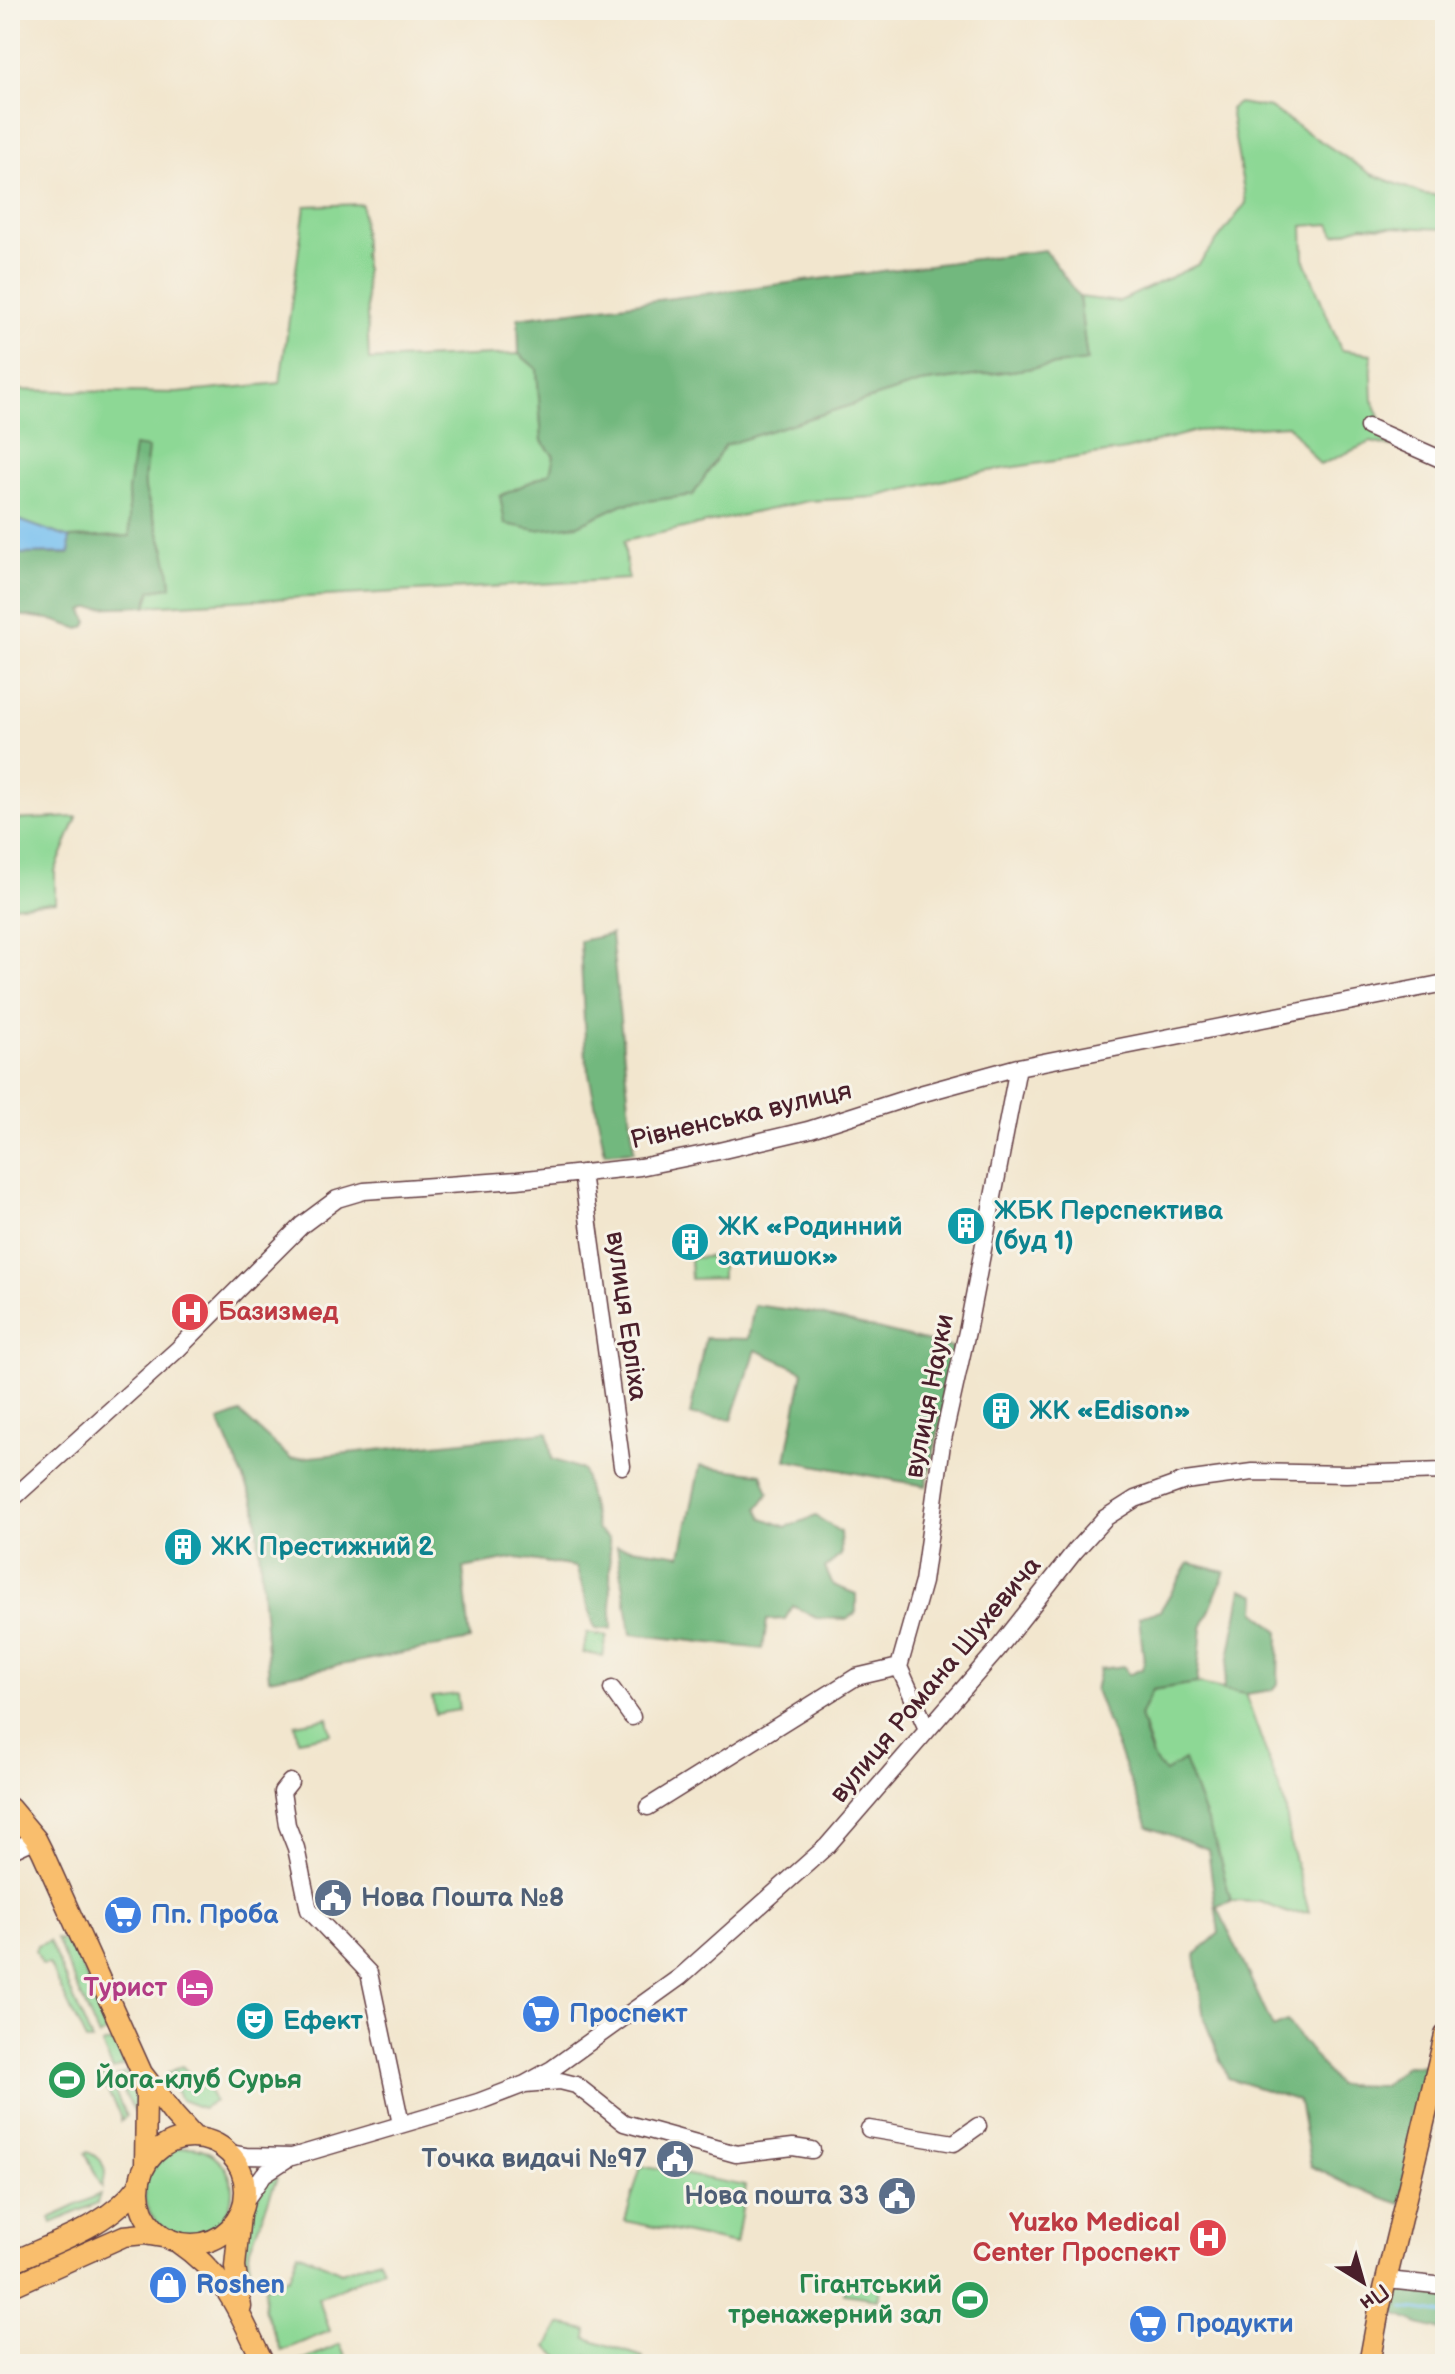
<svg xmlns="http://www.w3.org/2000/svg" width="1455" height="2374" font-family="'Balsamiq Sans',sans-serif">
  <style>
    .green { fill: #8dd895; stroke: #6c7c60; stroke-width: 2 }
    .forest { fill: #72b87e; stroke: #5e6c54; stroke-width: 2 }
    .water { fill: #77c0f0; stroke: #60708e; stroke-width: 2 }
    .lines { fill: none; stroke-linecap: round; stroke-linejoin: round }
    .stream { stroke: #77c0f0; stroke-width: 3 }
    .minor-casing { stroke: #633d43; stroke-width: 19 }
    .major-casing { stroke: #633d43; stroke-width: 23 }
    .minor { stroke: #fff; stroke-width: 16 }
    .major { stroke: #f9be6d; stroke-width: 20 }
    .labels { text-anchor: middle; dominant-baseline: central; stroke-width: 6; stroke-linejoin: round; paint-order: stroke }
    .street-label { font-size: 26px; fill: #4a1f2b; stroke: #f7f3e8 }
    .culture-label { font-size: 26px; font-weight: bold; fill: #0d838f; stroke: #f7f3e8; text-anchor: start }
    .health-label { font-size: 26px; font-weight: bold; fill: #be3a42; stroke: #f7f3e8; text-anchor: start }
    .service-label { font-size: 26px; font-weight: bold; fill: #4e5e75; stroke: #f7f3e8; text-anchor: end }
    .shop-label { font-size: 26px; font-weight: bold; fill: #366cbe; stroke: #f7f3e8; text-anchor: start }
    .hotel-label { font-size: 26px; font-weight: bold; fill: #b23c85; stroke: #f7f3e8; text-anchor: end }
    .leisure-label { font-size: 26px; font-weight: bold; fill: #27864d; stroke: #f7f3e8; text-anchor: start }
  </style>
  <rect width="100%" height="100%" fill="#f7f3e8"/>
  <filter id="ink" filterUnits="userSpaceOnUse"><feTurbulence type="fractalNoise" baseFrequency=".0125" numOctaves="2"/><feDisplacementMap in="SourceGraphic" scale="16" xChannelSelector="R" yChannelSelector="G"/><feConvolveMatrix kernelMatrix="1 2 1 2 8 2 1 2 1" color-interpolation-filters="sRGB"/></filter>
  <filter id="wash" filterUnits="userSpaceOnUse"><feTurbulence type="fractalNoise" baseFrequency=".006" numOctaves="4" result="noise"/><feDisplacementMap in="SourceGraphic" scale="32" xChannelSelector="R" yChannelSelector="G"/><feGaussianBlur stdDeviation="1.8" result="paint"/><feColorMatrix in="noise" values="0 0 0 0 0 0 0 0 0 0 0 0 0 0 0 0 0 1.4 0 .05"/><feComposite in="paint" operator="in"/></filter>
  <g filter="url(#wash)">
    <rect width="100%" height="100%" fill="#f2e6ce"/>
    <path class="green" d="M1238 103 1270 108 1371 174 1423 194 1445 196V229L1362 226 1335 235 1330 224 1303 226 1304 258 1341 350 1371 354 1373 400 1392 447 1371 442 1320 465 1288 425 1196 431 1126 450 969 474 875 497 808 501 624 541 628 579 146 606 151 590 171 587 165 550 145 490 128 491 130 536 69 538 10 517V390L177 393 280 383 305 206 362 204 369 360 519 354 537 369 542 441 554 456 551 473 500 496 578 525 623 504 693 495 725 445 920 383 1087 361 1079 297 1118 302 1199 264 1246 203 1230 109Z
      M77 817 55 871V902L10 906V820Z
      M722 1256V1278L691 1279 690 1258Z
      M587 1633 607 1636 603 1656 583 1653Z
      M1197 1683 1245 1694 1285 1805 1291 1846 1309 1912 1288 1913 1261 1902 1231 1901 1217 1848 1184 1761 1165 1773 1156 1766 1140 1716 1152 1690Z
      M457 1694 459 1710 435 1714 432 1697Z
      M328 1718 331 1734 298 1740 295 1724Z
      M56 1939 67 1941 72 1946 108 2025 106 2032 99 2037Z
      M49 1941 92 2041H86L49 1964 42 1965 35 1951 37 1946Z
      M110 2042 116 2045 125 2065 113 2070 102 2045Z
      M182 2066 199 2083 205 2082 214 2101 202 2108 181 2100 168 2073Z
      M127 2072 135 2095 137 2117 116 2077Z
      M107 2074 126 2116 121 2121V2117L100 2077Z
      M144 2191a44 44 0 1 1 88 0a44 44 0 1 1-88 0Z
      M88 2152 100 2159 106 2172 102 2187 85 2153Z
      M641 2166 746 2186 736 2244 625 2221Z
      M268 2173 277 2178 248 2253 251 2275 243 2281 237 2251Z
      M100 2194 97 2203 52 2223 50 2218Z
      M298 2252 341 2272 379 2259 383 2269 318 2298 330 2331 281 2351 264 2309 265 2287 289 2277Z
      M848 2277 881 2282 878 2299 844 2294Z
      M560 2324 587 2330 586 2338 643 2357 641 2364H609L587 2356 582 2364 558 2356 547 2347Z
      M340 2344 349 2364H294Z"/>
    <path class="forest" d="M1045 250 1079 297 1087 361 920 383 725 445 693 495 623 504 578 525 536 530 505 524 500 496 550 473 554 456 542 441 537 369 519 354 518 318Z
      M134 446 148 448C147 462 142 480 146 493 154 525 170 554 171 587L151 590 146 606 88 608 83 611 88 622 86 626 80 629 49 619 10 614V554H69V538L130 536 128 491Z
      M611 934 634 1151 605 1153 586 1059 580 941Z
      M754 1305 813 1313 957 1349 926 1486 786 1460 803 1371 756 1350 732 1419 690 1415 705 1338 748 1339Z
      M240 1413 291 1459 548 1432 552 1459 583 1470 597 1530 609 1539 612 1629H595L576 1567 517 1558 463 1568 470 1640 269 1679 256 1507 219 1421Z
      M700 1466 762 1474 769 1493 758 1508 763 1518 786 1527 816 1516 840 1532 841 1555 825 1568 833 1585 856 1594V1612L848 1619 816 1618 793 1606 785 1619 767 1620 763 1649 631 1634 617 1546 681 1555Z
      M1189 1563 1225 1572 1202 1628 1197 1683 1152 1690 1140 1716C1146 1735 1149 1761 1165 1772L1184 1760 1217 1848 1231 1901 1217 1906 1273 2028 1287 2022 1337 2085 1383 2086 1406 2065 1433 2066 1401 2204 1353 2187 1311 2166 1299 2101 1228 2078 1204 2019 1195 1955 1219 1933 1208 1849 1148 1827 1095 1690 1100 1669 1124 1666 1128 1675 1142 1669 1144 1662 1139 1617 1160 1611Z
      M1242 1589 1257 1595 1256 1611 1279 1632 1278 1684 1273 1690 1245 1694 1223 1690Z
      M1401 2289 1445 2292V2331L1419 2324 1395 2314Z"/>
    <path class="water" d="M10 517 69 538 70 553 10 554Z"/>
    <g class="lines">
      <path class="stream" d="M1404 2308 1445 2314"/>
    </g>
  </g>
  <g filter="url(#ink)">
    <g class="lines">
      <defs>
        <path id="minor" d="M1368 427 1445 461
          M582 1173 622 1466
          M10 1501 178 1349 302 1225 337 1199 364 1191 517 1180 640 1167 719 1151 808 1130 920 1094 1018 1067 1445 983
          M612 1689 632 1717
          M927 1729 899 1667 923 1582 942 1444 968 1327 1018 1067
          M290 1782 282 1792 287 1825 296 1848 309 1910 369 1973 401 2124
          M648 1807 856 1677 899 1667
          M10 1851 36 1839
          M525 2084 552 2069 680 1977 827 1846 997 1650 1075 1551 1105 1518 1135 1499 1185 1481 1252 1472 1346 1474 1445 1471
          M869 2129 954 2143 978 2126
          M226 2152 246 2156 292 2157 478 2102 525 2084 560 2081 576 2085 624 2123 736 2154 793 2147 812 2150
          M244 2202 264 2174 290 2157
          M1387 2280 1445 2286"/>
        <path id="major" d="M10 1808 36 1839 42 1851 142 2073 174 2115 195 2138
          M142 2077 146 2096 145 2166
          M139 2191a53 53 0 1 1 106 0a53 53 0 1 1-106 0Z
          M240 2215 235 2267 241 2307
          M177 2242C228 2277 238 2311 264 2364
          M10 2263C55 2242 109 2226 139 2185
          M10 2287 124 2236 144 2234 168 2238
          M1369 2364 1379 2310 1445 2035"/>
      </defs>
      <use href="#minor" class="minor-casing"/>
      <use href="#major" class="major-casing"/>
      <use href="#minor" class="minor"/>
      <use href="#major" class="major"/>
    </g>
  </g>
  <defs>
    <symbol id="building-disc" viewBox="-11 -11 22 22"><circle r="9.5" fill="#0f9aa8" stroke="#f7f3e8"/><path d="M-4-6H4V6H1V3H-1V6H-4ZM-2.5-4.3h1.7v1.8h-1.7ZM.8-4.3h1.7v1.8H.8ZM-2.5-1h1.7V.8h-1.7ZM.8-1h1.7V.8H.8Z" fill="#fff"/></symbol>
    <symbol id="hospital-disc" viewBox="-11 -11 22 22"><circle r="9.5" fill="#e0444e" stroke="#f7f3e8"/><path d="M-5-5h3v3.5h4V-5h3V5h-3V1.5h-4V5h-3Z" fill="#fff"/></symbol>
    <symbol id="civic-disc" viewBox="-11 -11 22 22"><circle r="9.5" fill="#5c6f8a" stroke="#f7f3e8"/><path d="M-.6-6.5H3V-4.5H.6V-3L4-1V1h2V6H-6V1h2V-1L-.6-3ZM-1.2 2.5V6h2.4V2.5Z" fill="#fff"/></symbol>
    <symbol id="supermarket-disc" viewBox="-11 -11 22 22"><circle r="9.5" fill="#3f7fe0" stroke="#f7f3e8"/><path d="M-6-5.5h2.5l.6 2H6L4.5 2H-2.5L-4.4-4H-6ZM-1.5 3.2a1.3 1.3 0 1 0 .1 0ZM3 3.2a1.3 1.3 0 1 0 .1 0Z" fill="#fff"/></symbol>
    <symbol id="hotel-disc" viewBox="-11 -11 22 22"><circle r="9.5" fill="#d1479c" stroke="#f7f3e8"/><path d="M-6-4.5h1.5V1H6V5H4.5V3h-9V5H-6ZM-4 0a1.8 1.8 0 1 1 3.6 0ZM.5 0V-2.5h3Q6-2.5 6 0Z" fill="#fff"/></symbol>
    <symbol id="theatre-disc" viewBox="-11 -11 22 22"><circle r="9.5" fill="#0f9aa8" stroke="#f7f3e8"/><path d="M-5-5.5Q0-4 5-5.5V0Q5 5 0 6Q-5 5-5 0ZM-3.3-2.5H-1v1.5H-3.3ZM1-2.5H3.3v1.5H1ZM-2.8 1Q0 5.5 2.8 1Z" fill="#fff"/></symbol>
    <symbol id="stadium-disc" viewBox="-11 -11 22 22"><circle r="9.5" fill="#2e9e5b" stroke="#f7f3e8"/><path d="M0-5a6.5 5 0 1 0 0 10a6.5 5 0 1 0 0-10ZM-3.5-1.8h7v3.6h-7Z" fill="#fff"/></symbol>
    <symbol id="shop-disc" viewBox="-11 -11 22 22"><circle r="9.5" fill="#3f7fe0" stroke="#f7f3e8"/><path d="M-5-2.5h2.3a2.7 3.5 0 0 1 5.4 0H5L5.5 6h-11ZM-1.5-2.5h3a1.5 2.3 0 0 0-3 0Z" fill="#fff"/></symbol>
  </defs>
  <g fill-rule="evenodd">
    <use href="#building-disc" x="944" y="1204" width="44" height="44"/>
    <use href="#building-disc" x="668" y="1220" width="44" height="44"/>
    <use href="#hospital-disc" x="168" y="1290" width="44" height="44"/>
    <use href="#building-disc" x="979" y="1389" width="44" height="44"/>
    <use href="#building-disc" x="161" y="1525" width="44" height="44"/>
    <use href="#civic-disc" x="311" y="1876" width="44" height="44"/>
    <use href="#supermarket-disc" x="101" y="1893" width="44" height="44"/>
    <use href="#hotel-disc" x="173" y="1966" width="44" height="44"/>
    <use href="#supermarket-disc" x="519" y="1992" width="44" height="44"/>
    <use href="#theatre-disc" x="233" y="1999" width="44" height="44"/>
    <use href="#stadium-disc" x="45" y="2058" width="44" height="44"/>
    <use href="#civic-disc" x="653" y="2137" width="44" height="44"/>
    <use href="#civic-disc" x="875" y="2174" width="44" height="44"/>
    <use href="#hospital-disc" x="1186" y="2216" width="44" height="44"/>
    <use href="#shop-disc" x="146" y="2263" width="44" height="44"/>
    <use href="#stadium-disc" x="948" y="2278" width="44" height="44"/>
    <use href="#supermarket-disc" x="1126" y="2302" width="44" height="44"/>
  </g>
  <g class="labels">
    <g class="street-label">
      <text transform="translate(741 1116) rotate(-13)">Рівненська вулиця</text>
      <text transform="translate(626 1316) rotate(82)">вулиця Ерліха</text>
      <text transform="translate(930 1396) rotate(-79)">вулиця Науки</text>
      <text transform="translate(936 1680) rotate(-50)">вулиця Романа Шухевича</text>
    </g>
    <g class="culture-label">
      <text x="994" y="1211">ЖБК Перспектива<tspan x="994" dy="30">(буд 1)</tspan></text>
      <text x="718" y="1227">ЖК «Родинний<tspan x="718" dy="30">затишок»</tspan></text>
      <text x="1029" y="1411">ЖК «Edison»</text>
      <text x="211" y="1547">ЖК Престижний 2</text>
      <text x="283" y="2021">Ефект</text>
    </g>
    <g class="health-label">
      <text x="218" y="1312">Базизмед</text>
      <text x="1180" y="2223" text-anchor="end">Yuzko Medical<tspan x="1180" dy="30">Center Проспект</tspan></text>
    </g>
    <g class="service-label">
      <text x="361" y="1898" text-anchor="start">Нова Пошта №8</text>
      <text x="647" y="2159">Точка видачі №97</text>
      <text x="869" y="2196">Нова пошта 33</text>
    </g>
    <g class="shop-label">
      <text x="151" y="1915">Пп. Проба</text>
      <text x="569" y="2014">Проспект</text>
      <text x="196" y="2285">Roshen</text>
      <text x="1176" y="2324">Продукти</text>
    </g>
    <g class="hotel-label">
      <text x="167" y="1988">Турист</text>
    </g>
    <g class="leisure-label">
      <text x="95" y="2080">Йога-клуб Сурья</text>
      <text x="942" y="2285" text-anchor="end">Гігантський<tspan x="942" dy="30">тренажерний зал</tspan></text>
    </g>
  </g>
  <rect width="1455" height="2374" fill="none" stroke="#f7f3e8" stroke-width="40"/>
  <g transform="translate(1363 2282) rotate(143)" stroke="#f7f3e8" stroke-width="6" paint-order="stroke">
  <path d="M0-6L14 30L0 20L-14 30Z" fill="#4a1f2b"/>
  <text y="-12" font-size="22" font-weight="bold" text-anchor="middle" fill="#4a1f2b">Пн</text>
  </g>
</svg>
